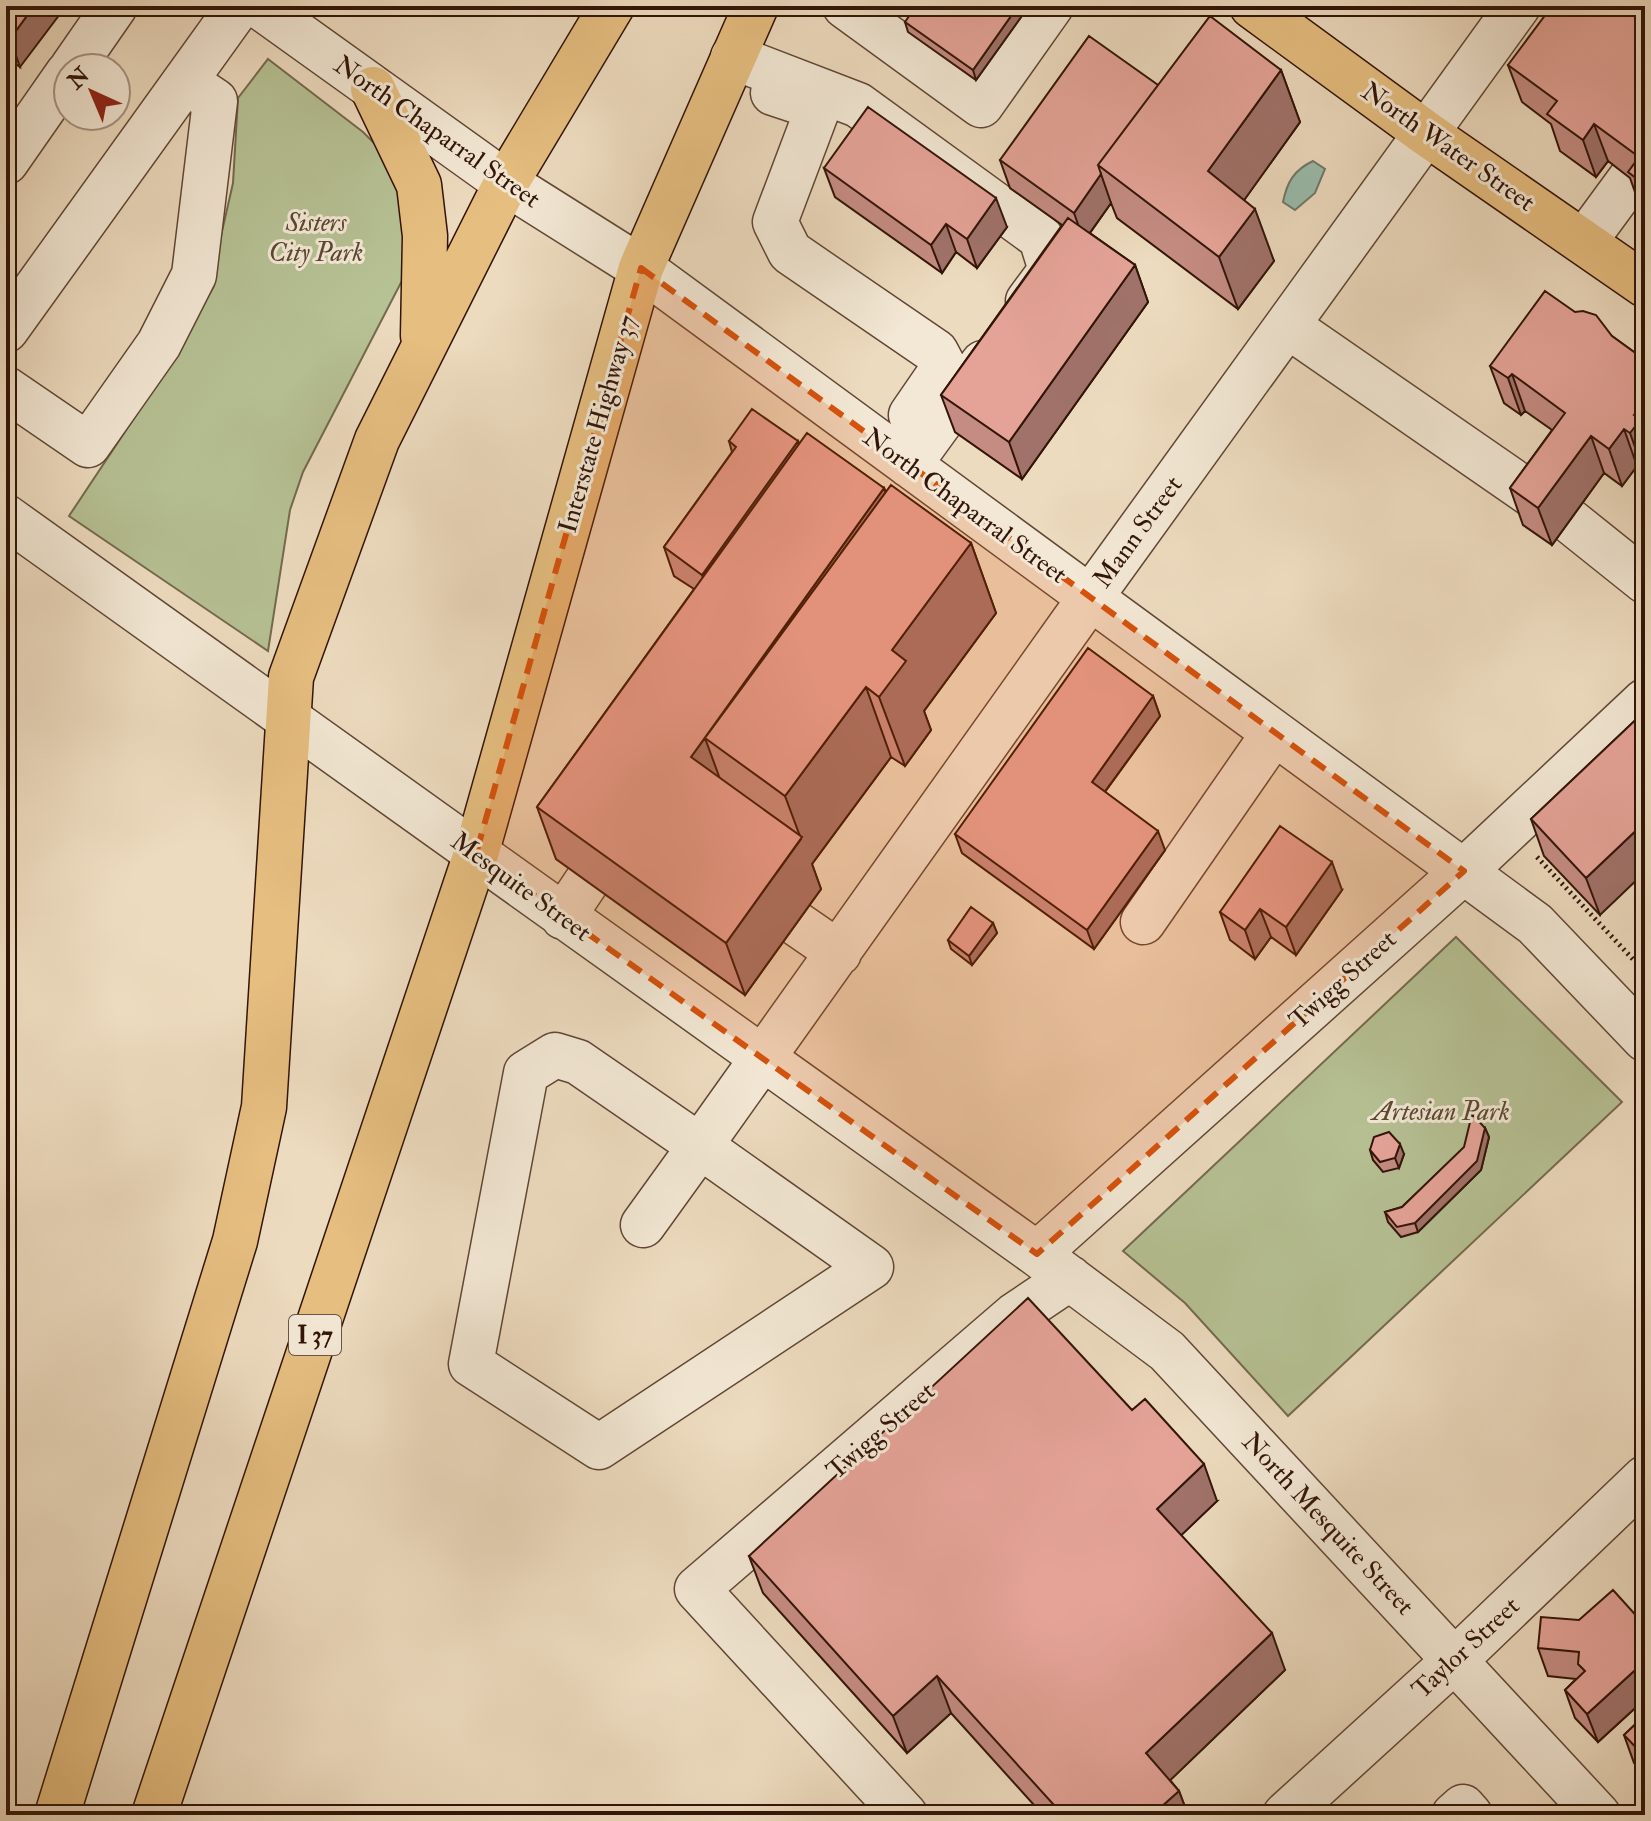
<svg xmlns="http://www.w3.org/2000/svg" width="1651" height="1821" font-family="'IM FELL Double Pica',serif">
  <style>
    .green { fill: #b6c194; stroke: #746a4e; stroke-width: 2 }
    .water { fill: #9abcac; stroke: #70796a; stroke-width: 2 }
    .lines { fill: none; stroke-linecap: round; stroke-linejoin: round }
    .minor-casing { stroke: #614636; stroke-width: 47 }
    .major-casing { stroke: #321408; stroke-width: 47 }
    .highway-casing { stroke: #321408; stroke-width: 47 }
    .path { stroke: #321408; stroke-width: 5; stroke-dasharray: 2 4; stroke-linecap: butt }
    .minor { stroke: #f3e8d5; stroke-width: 44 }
    .major { stroke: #e6be80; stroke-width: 44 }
    .highway { stroke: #e6be80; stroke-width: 44 }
    .wall { fill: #c58c83; stroke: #321408; stroke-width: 2 }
    .shaded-wall { fill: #a0726a; stroke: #321408; stroke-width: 2 }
    .building { fill: #e5a398; stroke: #321408; stroke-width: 2 }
    .marked { fill: #d6520c; fill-opacity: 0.2; stroke: #d6520c; stroke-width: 6; stroke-dasharray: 16 10; stroke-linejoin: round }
    .labels { text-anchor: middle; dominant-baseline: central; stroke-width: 6; stroke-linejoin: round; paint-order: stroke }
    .shield { fill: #f3e8d5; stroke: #6c5446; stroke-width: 2 }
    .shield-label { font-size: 24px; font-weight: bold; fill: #321408 }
    .street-label { font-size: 26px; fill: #321408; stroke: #f3e8d5 }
    .park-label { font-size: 26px; font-style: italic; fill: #5a4832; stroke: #f3e8d5 }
  </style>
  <rect width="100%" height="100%" fill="#eddbbf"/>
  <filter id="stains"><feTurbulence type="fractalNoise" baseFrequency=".0025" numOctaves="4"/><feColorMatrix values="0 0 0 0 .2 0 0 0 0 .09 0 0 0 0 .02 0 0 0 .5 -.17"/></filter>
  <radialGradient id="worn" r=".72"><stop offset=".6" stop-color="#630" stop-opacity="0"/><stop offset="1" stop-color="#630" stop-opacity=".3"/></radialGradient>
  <path class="green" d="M268 59 363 132 377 146 413 208 406 273 303 472 290 510 268 651 69 516 162 376 214 286 218 249 233 183 238 98Z
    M1456 937 1622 1102 1288 1416 1185 1303 1123 1251Z"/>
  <path class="water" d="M1313 161 1325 169 1315 193 1295 210 1283 202C1287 182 1294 170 1313 161Z"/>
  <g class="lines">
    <defs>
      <path id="minor" d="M259 6 506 183 641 268 1535 924 1645 1039
        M845 6 981 105 1051 6
        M733 57 858 105 1041 238 1051 270 1028 301
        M72 68 115 6
        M773 93 818 108 775 222 790 252 936 352 944 367 911 415
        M6 162 68 73
        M1584 242 1631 178
        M1288 326 1541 501
        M6 330 239 6
        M6 389 88 445 159 344 194 275 215 101 185 81
        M909 465 983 363
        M6 517 1037 1254 1167 1351 1598 1815
        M1570 521 1645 581
        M563 917 587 881
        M1143 922 1274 733
        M797 924 839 953
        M643 1225 700 1146 578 1062 555 1055 526 1073 471 1364 599 1447 871 1267 700 1146 1090 598 1518 6
        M1037 1254 1464 871 1645 701
        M905 1815 697 1589 1015 1315 1070 1278
        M1285 1815 1455 1660 1645 1478
        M1454 1815 1463 1807 1470 1815"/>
      <path id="major" d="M1252 6 1427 134 1645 285"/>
      <path id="highway" d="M373 89 419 185 425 236 423 336
        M57 1815 235 1241 264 1107 291 677 377 440 506 183 612 6
        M154 1815 476 854 641 268 756 6"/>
    </defs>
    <use href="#minor" class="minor-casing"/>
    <use href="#major" class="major-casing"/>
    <use href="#highway" class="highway-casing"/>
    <path class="path" d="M1537 857 1645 972"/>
    <use href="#minor" class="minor"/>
    <use href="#major" class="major"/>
    <use href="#highway" class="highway"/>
  </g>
  <path class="wall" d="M6 6 20 67 7 58 12 71 6 79Z
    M1029 6 976 80 908 32 905 22Z
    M1645 6V212L1641 209 1630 178 1608 161 1596 177 1560 151 1551 124 1522 102 1508 65Z
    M1281 70 1300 122 1244 200 1274 261 1238 309 1117 218 1111 203 1090 233 1135 265 1148 302 1022 479 955 432 941 395 1062 225 1010 188 1000 160 1158 85Z
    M824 168 1007 227 977 268 956 252 942 273 835 197Z
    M1575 312 1612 336 1645 360V468L1643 470 1637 466 1622 486 1604 473 1552 545 1523 525 1510 488 1552 430 1525 411 1521 415 1504 403 1490 366Z
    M729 441H798L799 444 884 488 886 492 971 543 996 613 924 711 931 730 905 766 891 757 812 864 821 889 745 995 556 859 537 807 694 589 674 576 664 547 732 452Z
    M1153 696 1160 716 1105 792 1165 850 1094 949 962 853 955 834Z
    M1645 711 1600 915 1544 856 1531 819Z
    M1342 890 1296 955 1271 937 1255 959 1230 940 1220 912Z
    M993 923 997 933 972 965 951 949 948 940Z
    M1485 1128 1489 1137 1481 1170 1418 1232 1401 1237 1388 1222 1385 1212 1402 1207Z
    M1370 1150 1404 1154 1399 1168 1383 1172 1373 1160Z
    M1217 1501 1181 1535 1285 1670 1170 1780 1179 1791 1188 1815H1043L951 1713 907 1753 763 1593 749 1556Z
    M1645 1617V1699L1598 1742 1575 1718 1565 1690 1576 1679 1548 1676 1538 1648 1579 1620 1641 1621Z
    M1645 1715V1775L1634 1763 1624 1735Z"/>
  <path class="shaded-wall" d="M34 6H66L20 67 10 39Z
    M1018 6H1029L976 80 973 70Z
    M6 54 12 71 6 79Z
    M1281 70 1300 122 1227 224 1208 171Z
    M1594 124 1608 161 1596 177 1583 140Z
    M1101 174 1111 203 1084 241 1074 213Z
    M996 198 1007 227 977 268 967 239Z
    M1255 209 1274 261 1238 309 1219 257Z
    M946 224 956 252 942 273 931 245Z
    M1135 265 1148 302 1022 479 1009 442Z
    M1512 374 1525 411 1521 415 1508 378Z
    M1645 400V468L1643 470 1630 433 1634 415Z
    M1624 429 1637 466 1622 486 1609 449Z
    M1591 436 1604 473 1552 545 1538 508Z
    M798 441 808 470 713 603 702 575Z
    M884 488 903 541 705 738Z
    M971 543 996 613 924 711 931 730 905 766 879 697 892 650Z
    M6 676 16 704 6 718Z
    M866 687 891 757 812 864 821 889 745 995 726 943 801 839 785 796Z
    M1153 696 1160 716 1098 801 1092 782Z
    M705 738 724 790 691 757Z
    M1645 822V872L1600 915 1586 878Z
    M1158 831 1165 850 1094 949 1087 930Z
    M1332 862 1342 890 1296 955 1286 927Z
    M1260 909 1271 937 1255 959 1245 930Z
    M993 923 997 933 972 965 969 956Z
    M1485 1128 1489 1137 1481 1170 1418 1232 1415 1223Z
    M1400 1144 1404 1154 1399 1168 1395 1158Z
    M1204 1464 1217 1501 1170 1546 1157 1509Z
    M1272 1633 1285 1670 1160 1790 1146 1753Z
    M1645 1661V1699L1598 1742 1587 1714Z
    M937 1676 951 1713 907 1753 893 1716Z
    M1179 1791 1188 1815H1152Z"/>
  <path class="building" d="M6 6H34L10 39 6 36Z
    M916 6H1018L973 70 905 22Z
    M1552 6H1645V185L1628 172 1639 157 1594 124 1583 140 1547 114 1557 101 1508 65Z
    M1210 16 1281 70 1208 171 1255 209 1219 257 1098 165Z
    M1089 36 1158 85 1098 165 1101 174 1074 213 1000 160Z
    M868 107 996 198 967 239 946 224 931 245 824 168Z
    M1068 218 1135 265 1009 442 941 395Z
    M1545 291 1575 312 1583 311 1596 315 1612 336 1645 360V400L1634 415 1641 419 1630 433 1624 429 1609 449 1591 436 1538 508 1510 488 1565 413 1512 374 1508 378 1490 366Z
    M752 409 798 441 702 575 664 547 736 447 729 441Z
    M807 433 884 488 691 757 802 837 726 943 537 807Z
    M891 485 971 543 892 650 906 661 879 697 866 687 785 796 705 738Z
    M1088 648 1153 696 1092 782 1158 831 1087 930 955 834Z
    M1645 711V822L1586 878 1531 819Z
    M1280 826 1332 862 1286 927 1260 909 1245 930 1220 912Z
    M971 907 993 923 969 956 948 940Z
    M1472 1114 1485 1128 1477 1161 1415 1223 1397 1227 1385 1212 1402 1207 1464 1147Z
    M1389 1132 1400 1144 1395 1158 1380 1162 1370 1150 1374 1137Z
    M1028 1298 1132 1410 1145 1399 1204 1464 1157 1509 1272 1633 1146 1753 1179 1791 1152 1815H1063L937 1676 893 1716 749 1556Z
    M1613 1590 1641 1621 1645 1617V1661L1587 1714 1565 1690 1585 1671 1578 1664 1579 1652 1538 1648 1541 1617 1579 1620Z
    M1645 1715V1757L1624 1735Z"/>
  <path class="marked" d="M641 268 1464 871 1037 1254 476 854Z"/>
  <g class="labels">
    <rect class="shield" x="289" y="1315" width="52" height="40" rx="6"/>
    <g class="shield-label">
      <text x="315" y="1335">I 37</text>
    </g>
    <g class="street-label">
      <text transform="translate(437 132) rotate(35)">North Chaparral Street</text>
      <text transform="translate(1448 147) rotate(35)">North Water Street</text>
      <text transform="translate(598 424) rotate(-74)">Interstate Highway 37</text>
      <text transform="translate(965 506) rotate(36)">North Chaparral Street</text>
      <text transform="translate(1138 532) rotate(-54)">Mann Street</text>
      <text transform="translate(521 887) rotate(36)">Mesquite Street</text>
      <text transform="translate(1343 980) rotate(-42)">Twigg Street</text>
      <text transform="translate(881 1431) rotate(-41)">Twigg Street</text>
      <text transform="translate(1328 1524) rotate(47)">North Mesquite Street</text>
      <text transform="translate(1466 1648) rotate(-43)">Taylor Street</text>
    </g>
    <g class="park-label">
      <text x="316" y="223">Sisters<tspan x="316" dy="30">City Park</tspan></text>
      <text x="1441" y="1112">Artesian Park</text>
    </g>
  </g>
  <rect width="1651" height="1821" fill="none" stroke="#eddbbf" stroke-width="32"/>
  <rect x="8" y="8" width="1635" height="1805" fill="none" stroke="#321408" stroke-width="4"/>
  <rect x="16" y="16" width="1619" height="1789" fill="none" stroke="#321408" stroke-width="2"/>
  <g transform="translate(92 92) rotate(316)"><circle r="38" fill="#f3e8d5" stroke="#a69383" stroke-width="2"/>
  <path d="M0-6L14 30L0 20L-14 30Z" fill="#8f2418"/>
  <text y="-12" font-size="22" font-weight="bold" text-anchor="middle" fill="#321408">N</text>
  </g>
  <rect width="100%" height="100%" filter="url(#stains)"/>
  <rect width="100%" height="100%" fill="url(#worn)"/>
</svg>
